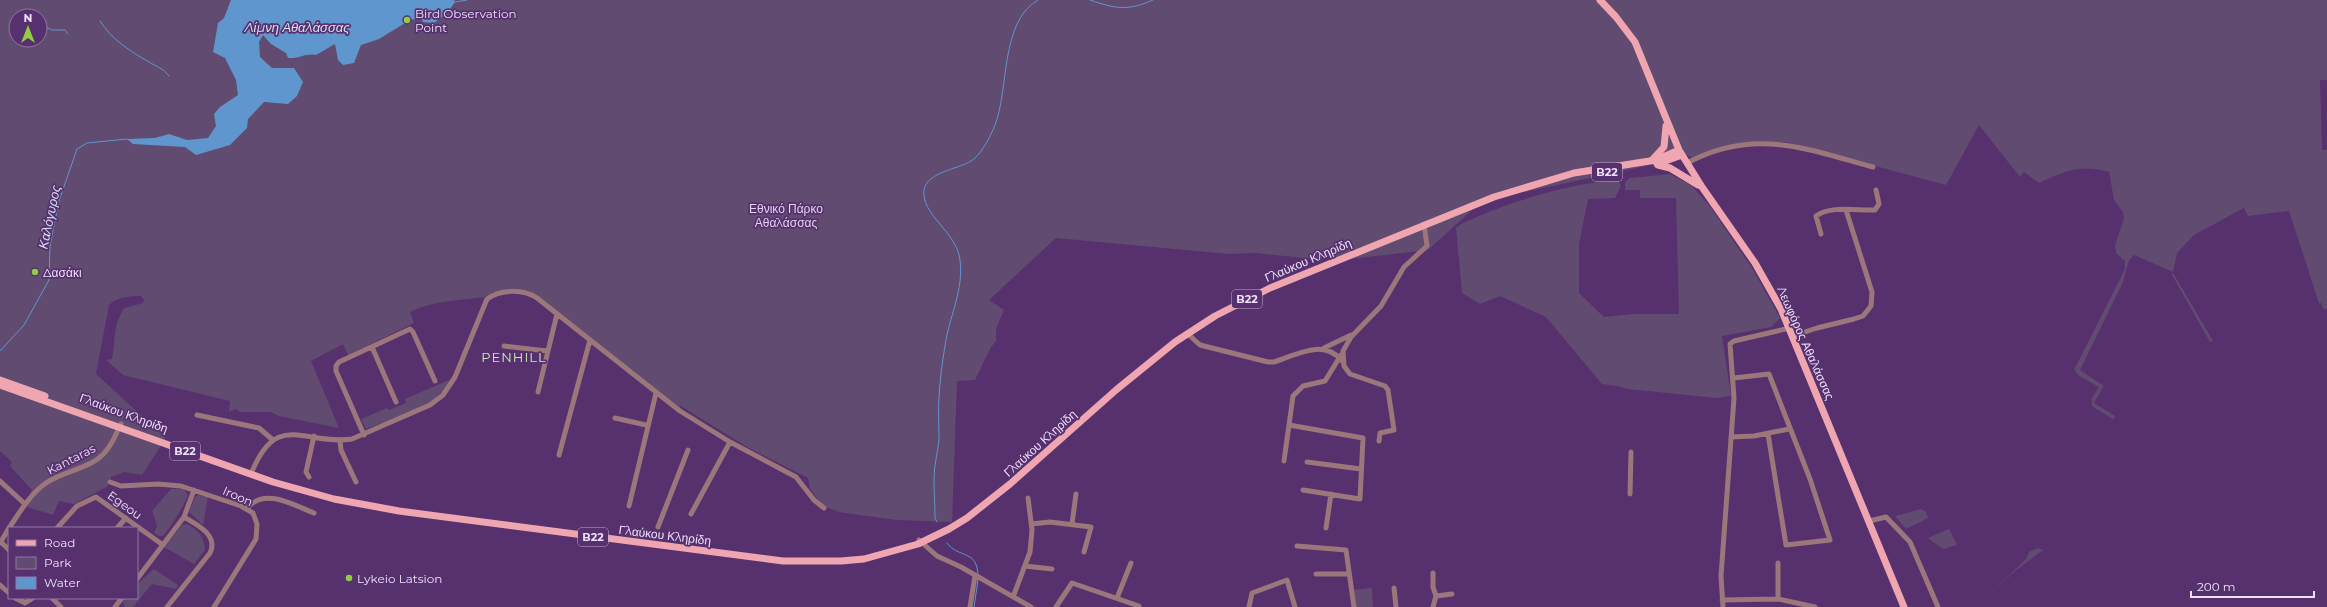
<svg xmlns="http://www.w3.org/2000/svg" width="2327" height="607" font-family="Montserrat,sans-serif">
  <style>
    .green { fill: #614b71; fill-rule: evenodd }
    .water { fill: #6096ce }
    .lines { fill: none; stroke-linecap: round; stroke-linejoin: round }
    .stream { stroke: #6096ce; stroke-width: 1 }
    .minor { stroke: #9b777b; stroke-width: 5 }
    .major { stroke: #efa6b0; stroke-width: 7 }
    .poi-dot { fill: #8fcd42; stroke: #56316e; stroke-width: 1.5 }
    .labels { text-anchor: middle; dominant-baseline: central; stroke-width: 3.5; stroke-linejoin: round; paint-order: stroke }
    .shield { fill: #56316e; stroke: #c1abd1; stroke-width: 1 }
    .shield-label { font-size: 11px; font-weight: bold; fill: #efdffc }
    .poi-label { font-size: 12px; fill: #efdffc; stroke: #56316e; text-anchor: start }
    .park-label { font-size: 12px; fill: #e4d0f3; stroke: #56316e }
    .street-label { font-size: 12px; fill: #efdffc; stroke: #56316e }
    .water-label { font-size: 13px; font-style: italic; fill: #d5e3f2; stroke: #56316e }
    .neighbourhood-label { font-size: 13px; letter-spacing: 1px; fill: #cbefa9; stroke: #56316e }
  </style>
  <rect width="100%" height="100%" fill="#56316e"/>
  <path class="green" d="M0 0H2327V80H2320L2322 150H2327V308L2324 310 2321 303H2319L2289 211 2248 216 2244 208 2194 235 2177 253 2173 272 2134 255 2129 260 2123 282 2080 370 2104 386 2094 403 2115 416 2114 420 2092 406V398L2099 387 2079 376 2074 370 2125 269V261L2116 253 2115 245 2124 219 2123 212 2114 200 2109 172C2081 164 2065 171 2039 183L2024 172 2020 177 1979 125 1946 185 1786 142H1755L1711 150 1692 158 1687 155 1665 162 1482 201 1428 250 1359 258 1313 259 1255 253 1229 254 1056 238 989 300 1004 310 996 329V341L991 347 975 380 957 381 952 522 896 520 839 512 826 507 816 497 810 488 808 478 747 447 681 406 679 407 529 291C518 289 503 289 493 293 490 294 487 296 484 297 459 301 434 300 410 312L414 323 348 355 343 344 311 361 339 428 279 416 271 412H240L236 409 229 412 230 401 123 375 106 360 112 359C116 340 112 328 124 308L143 303 144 300 141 296C130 296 117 297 109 305L96 374 166 438 142 475 124 472 111 477 108 486 74 504 59 501 53 515 24 506 32 490 10 466 12 462 0 451ZM16 16H40V40H16Z
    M1670 174 1692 186 1711 208 1752 268 1780 318 1771 327 1722 336 1731 396 1716 398 1628 389 1618 386 1602 384 1546 317 1500 296 1480 304 1462 293 1456 228 1461 224C1508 202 1563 185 1615 180L1619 182 1621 186 1615 198 1588 199 1579 244V293L1604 317 1633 314H1679L1676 198H1640V190H1625V182L1630 178Z
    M2171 273H2173L2213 341 2210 342Z
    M449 380C437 409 393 418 366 429L361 419 387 408 389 410 406 403 405 399Z
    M171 489H184L188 495C182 510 173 523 163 536H159L154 533 157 526 152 511Z
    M198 495 208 497 203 525 189 512 195 497Z
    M1921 509 1926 512 1928 518 1906 529 1895 516Z
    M187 524C199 531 204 536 205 550L194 564 164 547 182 525Z
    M1949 529 1957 545 1943 549 1928 538Z
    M2038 548 2043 550 2015 571 1990 594 2026 559 2029 552Z
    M154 569 178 585 176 589 152 584 133 607H125L123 602 125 598H137V584Z
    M1372 588 1373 607H1356L1352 590Z"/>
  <path class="water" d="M231 0H454L455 2 447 13 434 23 423 22 421 18 410 20 379 39 361 45 354 63 343 65 338 60 335 44 316 55C306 53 299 59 288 58L286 53 271 44 263 35 259 42 260 57 272 68H294L303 82 297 96 288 104 264 102 248 119 247 128 230 145 196 155 185 147 133 144 127 139 155 138 169 134 187 140 208 138 216 126 214 114 220 107 238 95 236 80 225 58 213 52 218 23 224 18Z"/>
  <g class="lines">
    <path class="stream" d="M1090 0C1116 9 1128 11 1153 0
      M455 2 467 0
      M100 21C112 40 130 51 149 62 157 67 163 68 169 76
      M40 24 52 30H65L68 34
      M0 351 24 325 49 280 50 246 59 201 77 149 87 143 127 139
      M937 522 935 518C935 505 934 492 934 478 934 465 938 452 939 439 939 425 938 411 939 397 940 380 942 363 945 346 949 317 964 290 960 260 957 232 921 215 924 190 927 171 962 169 974 159 983 151 990 137 995 125 1009 90 1000 21 1038 0
      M947 543C959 559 977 549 978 575
      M974 607 978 580"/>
    <path class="minor" d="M1687 163C1754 127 1806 149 1873 167
      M1821 234 1816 216C1831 205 1857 211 1875 210L1879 204 1876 190
      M1188 334 1200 345 1268 362H1274C1296 355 1324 338 1342 361
      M1793 336 1817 328 1854 319 1863 316 1871 306 1872 292 1846 210
      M504 346 547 351
      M372 347 396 402
      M1324 348 1351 335
      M1734 378 1769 374 1810 479 1830 540 1786 545 1768 434
      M538 392 557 314
      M197 415 259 428 273 440
      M615 418 646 425
      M1289 425 1363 438 1360 499 1303 490
      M364 435 336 371V366L339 362 410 329 413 332 435 381
      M1731 437 1754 436 1789 429
      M340 441 341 450 356 482
      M1379 441 1380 433 1394 430 1388 390 1385 386 1350 374 1344 366 1343 351 1351 337 1381 306 1404 267 1427 246 1424 224
      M559 455 590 340
      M1284 461 1293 396 1303 386 1325 381 1341 355
      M1307 462 1361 469
      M251 474C277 409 304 446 352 439L430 405 443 395 455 377 487 299C501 289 523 289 537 298L680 411 730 442 796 477 814 500 824 508
      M309 477 306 472 314 436
      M0 481 25 504
      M110 482 121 486 158 484 181 486 241 506 253 513 257 524 256 539 214 607
      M1630 494 1631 452
      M629 506 656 393
      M247 508C265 487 293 505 314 513
      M691 514 730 442
      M1869 521 1886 517 1910 542 1938 607
      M1031 524 1050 522 1091 527 1084 552
      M1072 524 1076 494
      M658 527 688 450
      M9 528C20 512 30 494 46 483 65 470 92 469 106 451 113 443 116 433 121 424
      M57 528 77 506 96 497 163 545
      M117 528 126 518
      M1326 528 1331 494
      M919 540 937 556 961 567 1031 607
      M1 542 9 550
      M0 543 9 528
      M1297 546 1346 550 1354 607
      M1778 563V599
      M1025 566 1052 569
      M1433 573V587L1436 596
      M1316 574H1349
      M137 579 184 517 194 490
      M0 585 9 593
      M1394 588 1396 607
      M1013 597 1030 552 1032 530 1028 498
      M15 598 25 603 33 598
      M52 598 61 607
      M1117 598 1131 563
      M1722 600 1778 599 1815 607
      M115 607 122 598
      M167 607 210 553C219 535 196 524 184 517
      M970 607 975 576
      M1056 607 1072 583 1139 606
      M1249 607 1252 593 1287 580 1295 607
      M1433 607 1436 596 1452 594
      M1723 607 1721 576 1734 398 1730 344 1734 341 1790 328"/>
    <path class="major" d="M1600 0 1616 17 1635 42 1679 150 1702 187 1755 263 1781 309 1904 607
      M1652 160 1664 147 1666 126
      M1657 164 1682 155
      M1658 165 1670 168 1698 185
      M0 380 45 396
      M0 385 273 482 334 499 399 511 783 561H841L864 559 918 544 949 529 967 518 1010 484 1116 390 1175 342 1215 316 1270 288 1494 197 1574 173 1656 160 1679 150"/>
  </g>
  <g class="poi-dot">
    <circle cx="407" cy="20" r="4"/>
    <circle cx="35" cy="272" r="4"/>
    <circle cx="349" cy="578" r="4"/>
  </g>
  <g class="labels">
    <g class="shield">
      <rect x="1592" y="163" width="30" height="18" rx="3"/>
      <rect x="1232" y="290" width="30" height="18" rx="3"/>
      <rect x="170" y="442" width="30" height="18" rx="3"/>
      <rect x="578" y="528" width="30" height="18" rx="3"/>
    </g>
    <g class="shield-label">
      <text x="1607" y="172">B22</text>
      <text x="1247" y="299">B22</text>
      <text x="185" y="451">B22</text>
      <text x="593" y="537">B22</text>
    </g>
    <g class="poi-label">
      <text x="415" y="13">Bird Observation<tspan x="415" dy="14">Point</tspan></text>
      <text x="43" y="272">Δασάκι</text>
      <text x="357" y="578">Lykeio Latsion</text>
    </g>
    <g class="park-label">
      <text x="786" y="208">Εθνικό Πάρκο<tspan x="786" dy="14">Αθαλάσσας</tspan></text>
    </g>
    <g class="street-label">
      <text transform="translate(1308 260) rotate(-23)">Γλαύκου Κληρίδη</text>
      <text transform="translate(1806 343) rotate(66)">Λεωφόρος Αθαλάσσας</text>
      <text transform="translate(124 413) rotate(20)">Γλαύκου Κληρίδη</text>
      <text transform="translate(1040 443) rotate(-42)">Γλαύκου Κληρίδη</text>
      <text transform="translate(71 459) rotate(-27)">Kantaras</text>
      <text transform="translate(238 496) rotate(24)">Iroon</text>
      <text transform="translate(125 505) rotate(36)">Egeou</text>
      <text transform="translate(665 535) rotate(7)">Γλαύκου Κληρίδη</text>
    </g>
    <g class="water-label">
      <text x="297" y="27">Λίμνη Αθαλάσσας</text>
      <text transform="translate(49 217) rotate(-78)">Καλόγυρος</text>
    </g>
    <g class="neighbourhood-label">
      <text x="514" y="357">PENHILL</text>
    </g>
  </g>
  <rect x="8" y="527" width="130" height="72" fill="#56316e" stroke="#9377a7"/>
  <rect x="16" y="540" width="20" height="6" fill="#efa6b0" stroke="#9377a7"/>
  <text x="44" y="547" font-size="12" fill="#efdffc">Road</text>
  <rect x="16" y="557" width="20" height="12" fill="#614b71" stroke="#9377a7"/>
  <text x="44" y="567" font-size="12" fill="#efdffc">Park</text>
  <rect x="16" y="577" width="20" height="12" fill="#6096ce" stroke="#9377a7"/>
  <text x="44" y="587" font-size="12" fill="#efdffc">Water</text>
  <g transform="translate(28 28)"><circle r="19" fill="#56316e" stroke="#9377a7"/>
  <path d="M0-3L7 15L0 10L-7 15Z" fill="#8fcd42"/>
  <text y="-6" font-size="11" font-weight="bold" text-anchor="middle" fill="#efdffc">N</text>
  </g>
  <path d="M2191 591v6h123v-6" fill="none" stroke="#efdffc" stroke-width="2"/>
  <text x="2197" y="591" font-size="12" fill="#efdffc" stroke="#56316e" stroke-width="3" paint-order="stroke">200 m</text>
</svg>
